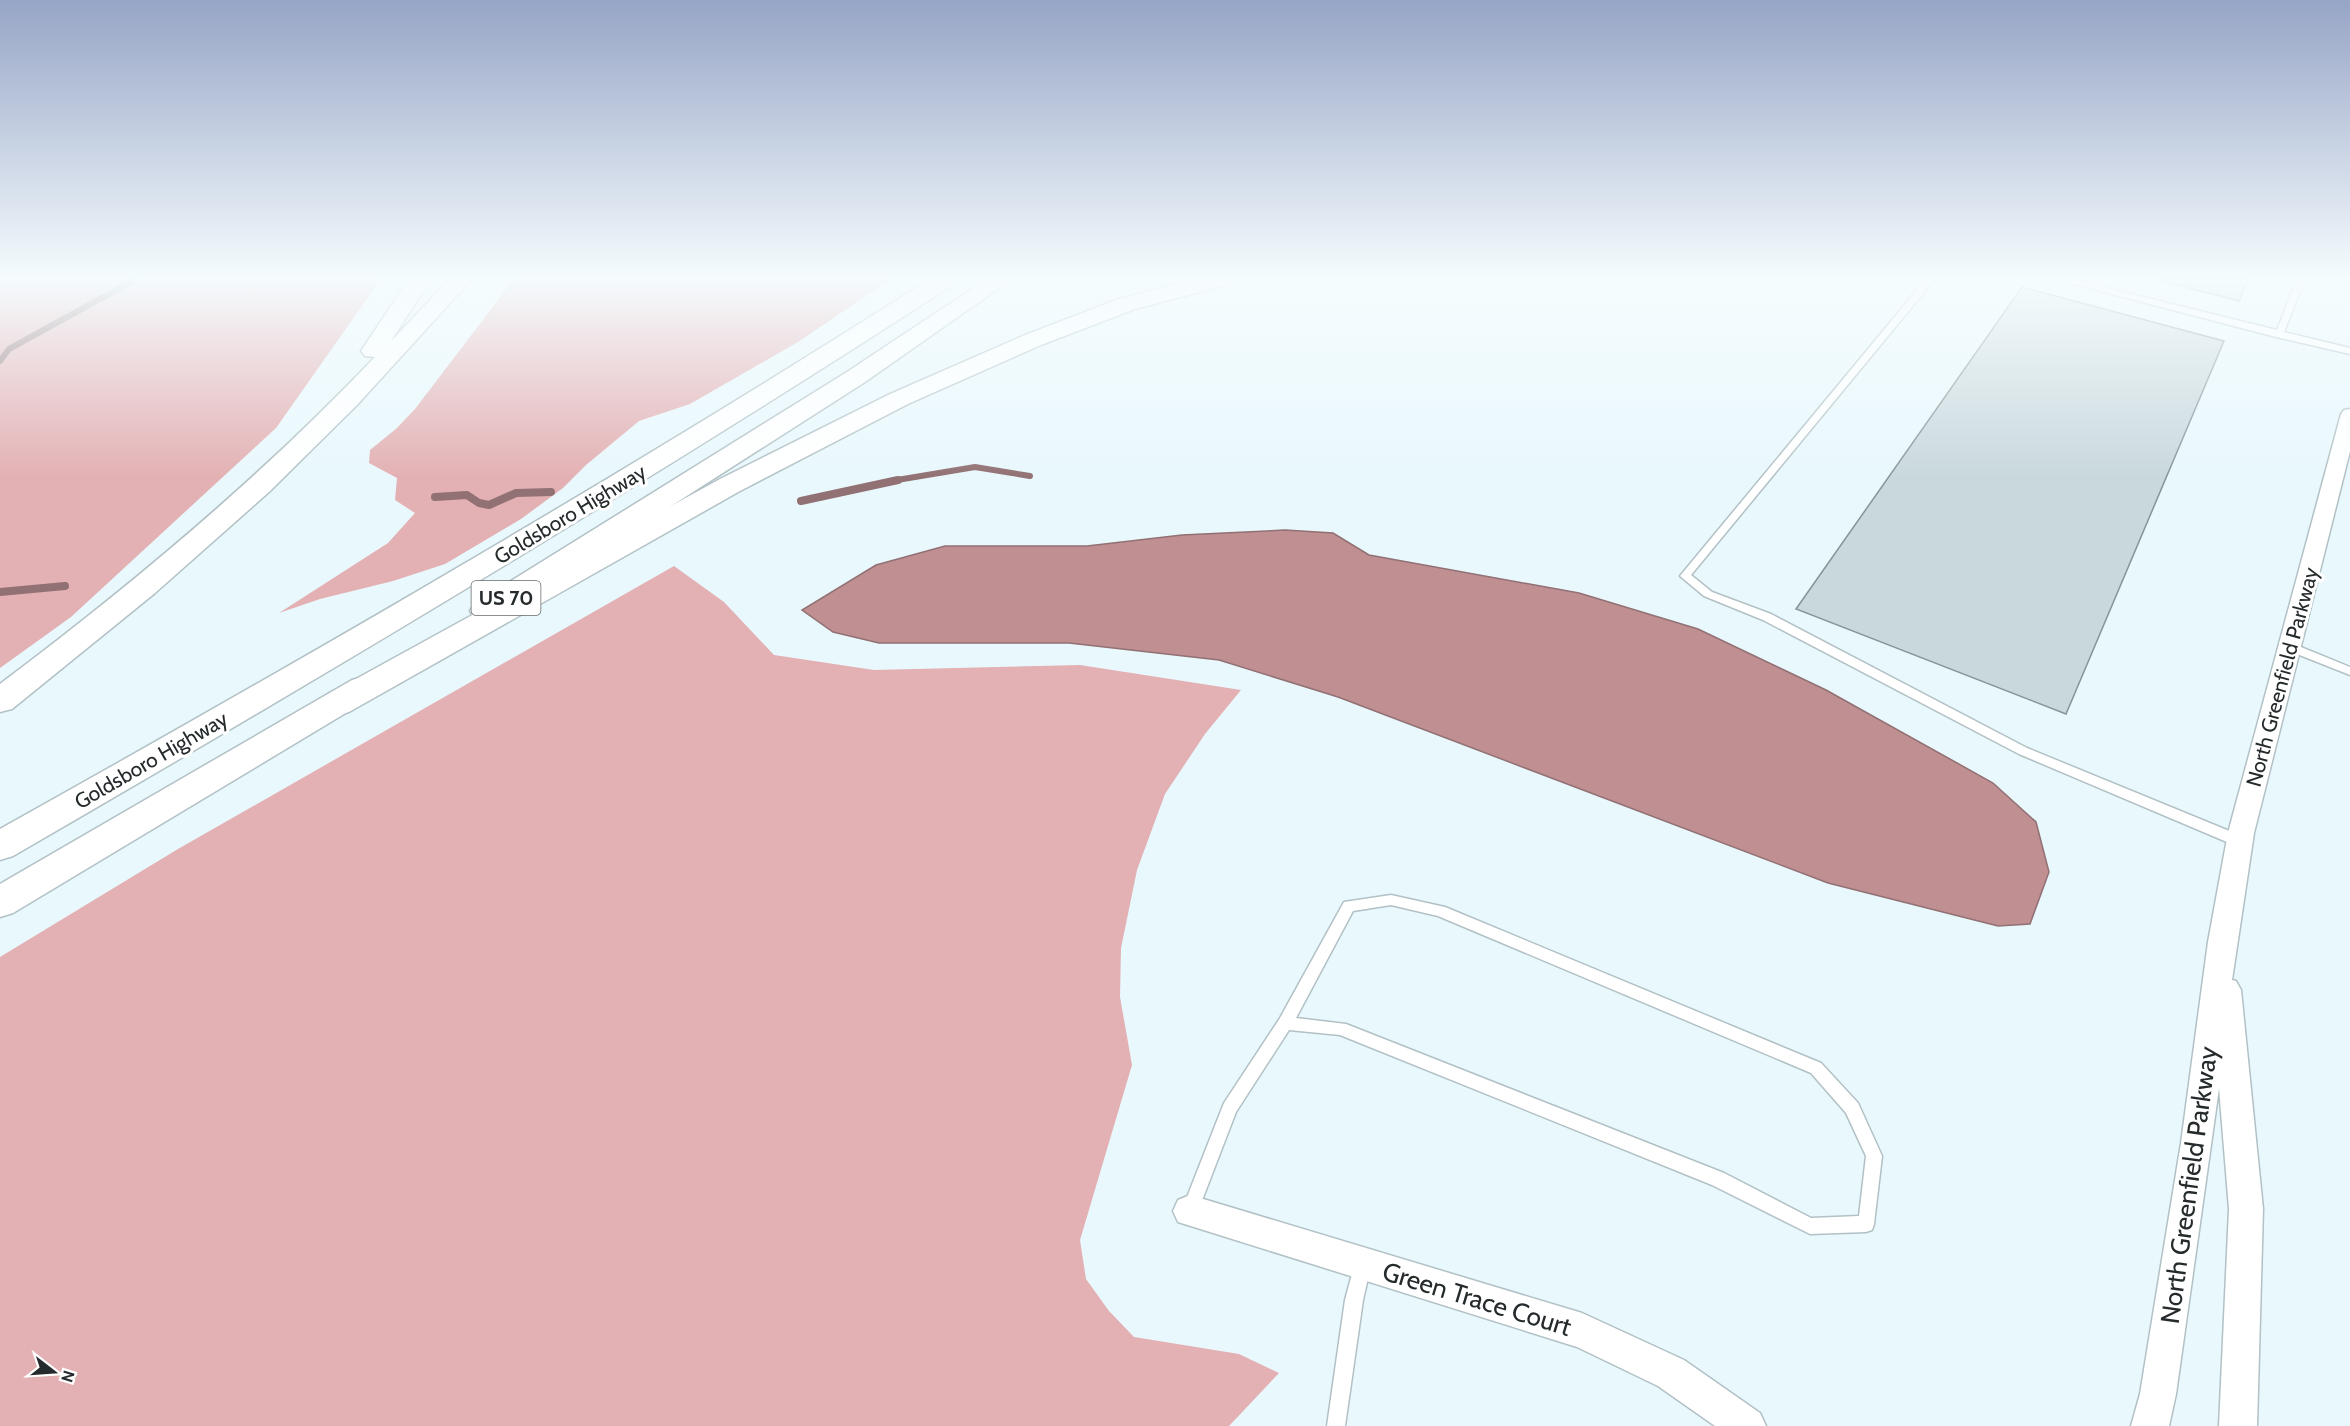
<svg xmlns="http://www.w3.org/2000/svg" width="2350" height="1426" font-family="Cabin,sans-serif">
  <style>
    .forest { fill: #e3b0b3 }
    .water { fill: #bf8f92; stroke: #917173; stroke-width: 1.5 }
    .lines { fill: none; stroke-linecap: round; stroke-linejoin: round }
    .stream-far1 { stroke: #917173; stroke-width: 6 }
    .stream { stroke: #917173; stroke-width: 8 }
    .building { fill: #c9d8dc; stroke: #869498; stroke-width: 1.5 }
    .service-casing { stroke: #b2c1c5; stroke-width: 3 }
    .minor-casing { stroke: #b2c1c5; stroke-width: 3 }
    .primary-casing { stroke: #b2c1c5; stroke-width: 3 }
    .motorway-casing { stroke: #b2c1c5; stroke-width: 3 }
    .service { fill: #fff; fill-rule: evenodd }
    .minor { fill: #fff; fill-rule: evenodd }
    .primary { fill: #fff; fill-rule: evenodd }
    .motorway { fill: #fff; fill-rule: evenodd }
    .labels { text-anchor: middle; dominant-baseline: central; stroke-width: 6; stroke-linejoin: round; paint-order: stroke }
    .shield { fill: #fff; stroke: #666b6b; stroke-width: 1.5 }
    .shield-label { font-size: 20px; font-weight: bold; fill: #252b2c }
    .street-label { font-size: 21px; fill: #252b2c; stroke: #fff }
    .near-street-label { font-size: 26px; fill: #252b2c; stroke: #fff }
  </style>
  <rect width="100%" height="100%" fill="#e9f8fd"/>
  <path class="forest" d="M0 279H381L276 428 71 617 0 668Z
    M514 279H891L798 342 690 404 639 421 586 465 563 488 521 519 445 564 393 581 320 599 279 613 388 543 415 513 395 500 397 478 369 463 370 450 397 428 415 409Z
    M674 566 724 602 774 655 874 670 1080 665 1241 690 1205 734 1165 794 1137 870 1121 948 1120 997 1132 1065 1080 1240 1086 1279 1109 1311 1134 1337 1239 1354 1279 1373 1229 1426H0V957L178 849Z"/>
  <path class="water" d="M1285 530 1333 533 1369 555 1579 593 1698 629 1826 690 1993 783 2036 822 2049 872 2030 924 1998 926 1828 883 1338 697 1219 660 1069 643H879L833 632 802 610 876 565 945 546H1087L1182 535Z"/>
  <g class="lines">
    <path class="stream-far1" d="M0 361 9 349 136 279
      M891 481 975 467 1030 476"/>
    <path class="stream" d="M435 497 467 495 479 503 489 505 516 493 551 492
      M801 501 898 480
      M0 592 65 586"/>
  </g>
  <path class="building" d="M2155 279H2248L2239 301Z
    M2022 287 2224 341 2066 714 1796 609Z"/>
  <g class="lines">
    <defs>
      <path id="service" d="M1926 279H1935L1691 575 1712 592 1771 614 2027 748 2244 837 2246 841 2244 845H2234L2019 754 1763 620 1704 596 1680 576Z
        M2054 279H2070L2277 330 2297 279H2305L2284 332 2350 348V354L2276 337Z
        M2291 643 2350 667V675L2287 650 2285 647Z
        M1391 895 1445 907 1821 1063 1858 1103 1882 1156 1874 1224 1872 1230 1866 1232 1810 1234 1712 1185 1340 1035 1289 1030 1236 1112 1196 1216 1190 1218 1184 1216 1182 1210 1224 1103 1280 1018 1344 902ZM1391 905 1438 916 1811 1073 1846 1113 1866 1156 1859 1216 1811 1218 1724 1173 1346 1024 1296 1018 1353 911Z
        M1362 1256 1368 1259 1371 1265 1363 1300 1345 1426H1327L1345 1300 1356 1259Z"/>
      <path id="minor" d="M2350 409V451L2254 833 2232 980 2236 981 2241 990 2263 1209 2257 1426H2219L2229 1209 2219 1088 2176 1394 2169 1426H2131L2140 1394 2181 1143 2208 942 2228 833 2341 414 2344 410Z
        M1190 1195 1582 1313 1684 1360 1760 1413 1766 1426H1715L1658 1386 1577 1347 1178 1222 1173 1211 1178 1200Z"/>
      <path id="primary" d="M930 279H956L954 284C646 484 331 672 13 856L0 860V829C315 653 626 473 930 279Z
        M987 279H1012L865 382 496 618 485 621 474 618 470 611 474 604 847 372Z
        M363 677 374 680 379 688 374 696 13 913 0 917V884L352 680Z"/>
      <path id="motorway" d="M409 279H431L391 341 450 279H472L357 405 269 492 155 593 12 709 0 712V684C133 584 260 478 375 357L365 356 361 351Z
        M1195 279H1232L1230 284 1135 309 1041 345 908 404 740 491 349 712 337 715 325 712 321 704 325 696 720 479 890 394 1025 335 1119 299Z"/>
    </defs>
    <use href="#service" class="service-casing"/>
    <use href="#minor" class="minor-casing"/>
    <use href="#primary" class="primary-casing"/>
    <use href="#motorway" class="motorway-casing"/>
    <use href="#service" class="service"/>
    <use href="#minor" class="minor"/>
    <use href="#primary" class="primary"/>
    <use href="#motorway" class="motorway"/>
  </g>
  <linearGradient id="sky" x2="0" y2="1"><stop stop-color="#97a5c6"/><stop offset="0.58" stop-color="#f5fcfe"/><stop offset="1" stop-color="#f5fcfe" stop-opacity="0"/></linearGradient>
  <rect width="2350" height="479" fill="url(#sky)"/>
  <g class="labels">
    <rect class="shield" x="471.5" y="581" width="69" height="34" rx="4.5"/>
    <g class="shield-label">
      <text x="506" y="598">US 70</text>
    </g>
    <g class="street-label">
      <text transform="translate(570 514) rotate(-31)">Goldsboro Highway</text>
      <text transform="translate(2282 677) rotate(-75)">North Greenfield Parkway</text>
      <text transform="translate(151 760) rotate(-30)">Goldsboro Highway</text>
    </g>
    <g class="near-street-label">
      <text transform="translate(2189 1185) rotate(-82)">North Greenfield Parkway</text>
      <text transform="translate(1477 1299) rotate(17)">Green Trace Court</text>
    </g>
  </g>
  <g transform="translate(54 1372) rotate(107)" stroke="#ffffff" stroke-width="4.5" paint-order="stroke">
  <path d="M0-4.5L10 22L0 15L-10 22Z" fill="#252b2c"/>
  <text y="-9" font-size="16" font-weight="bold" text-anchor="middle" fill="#252b2c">N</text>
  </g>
</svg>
